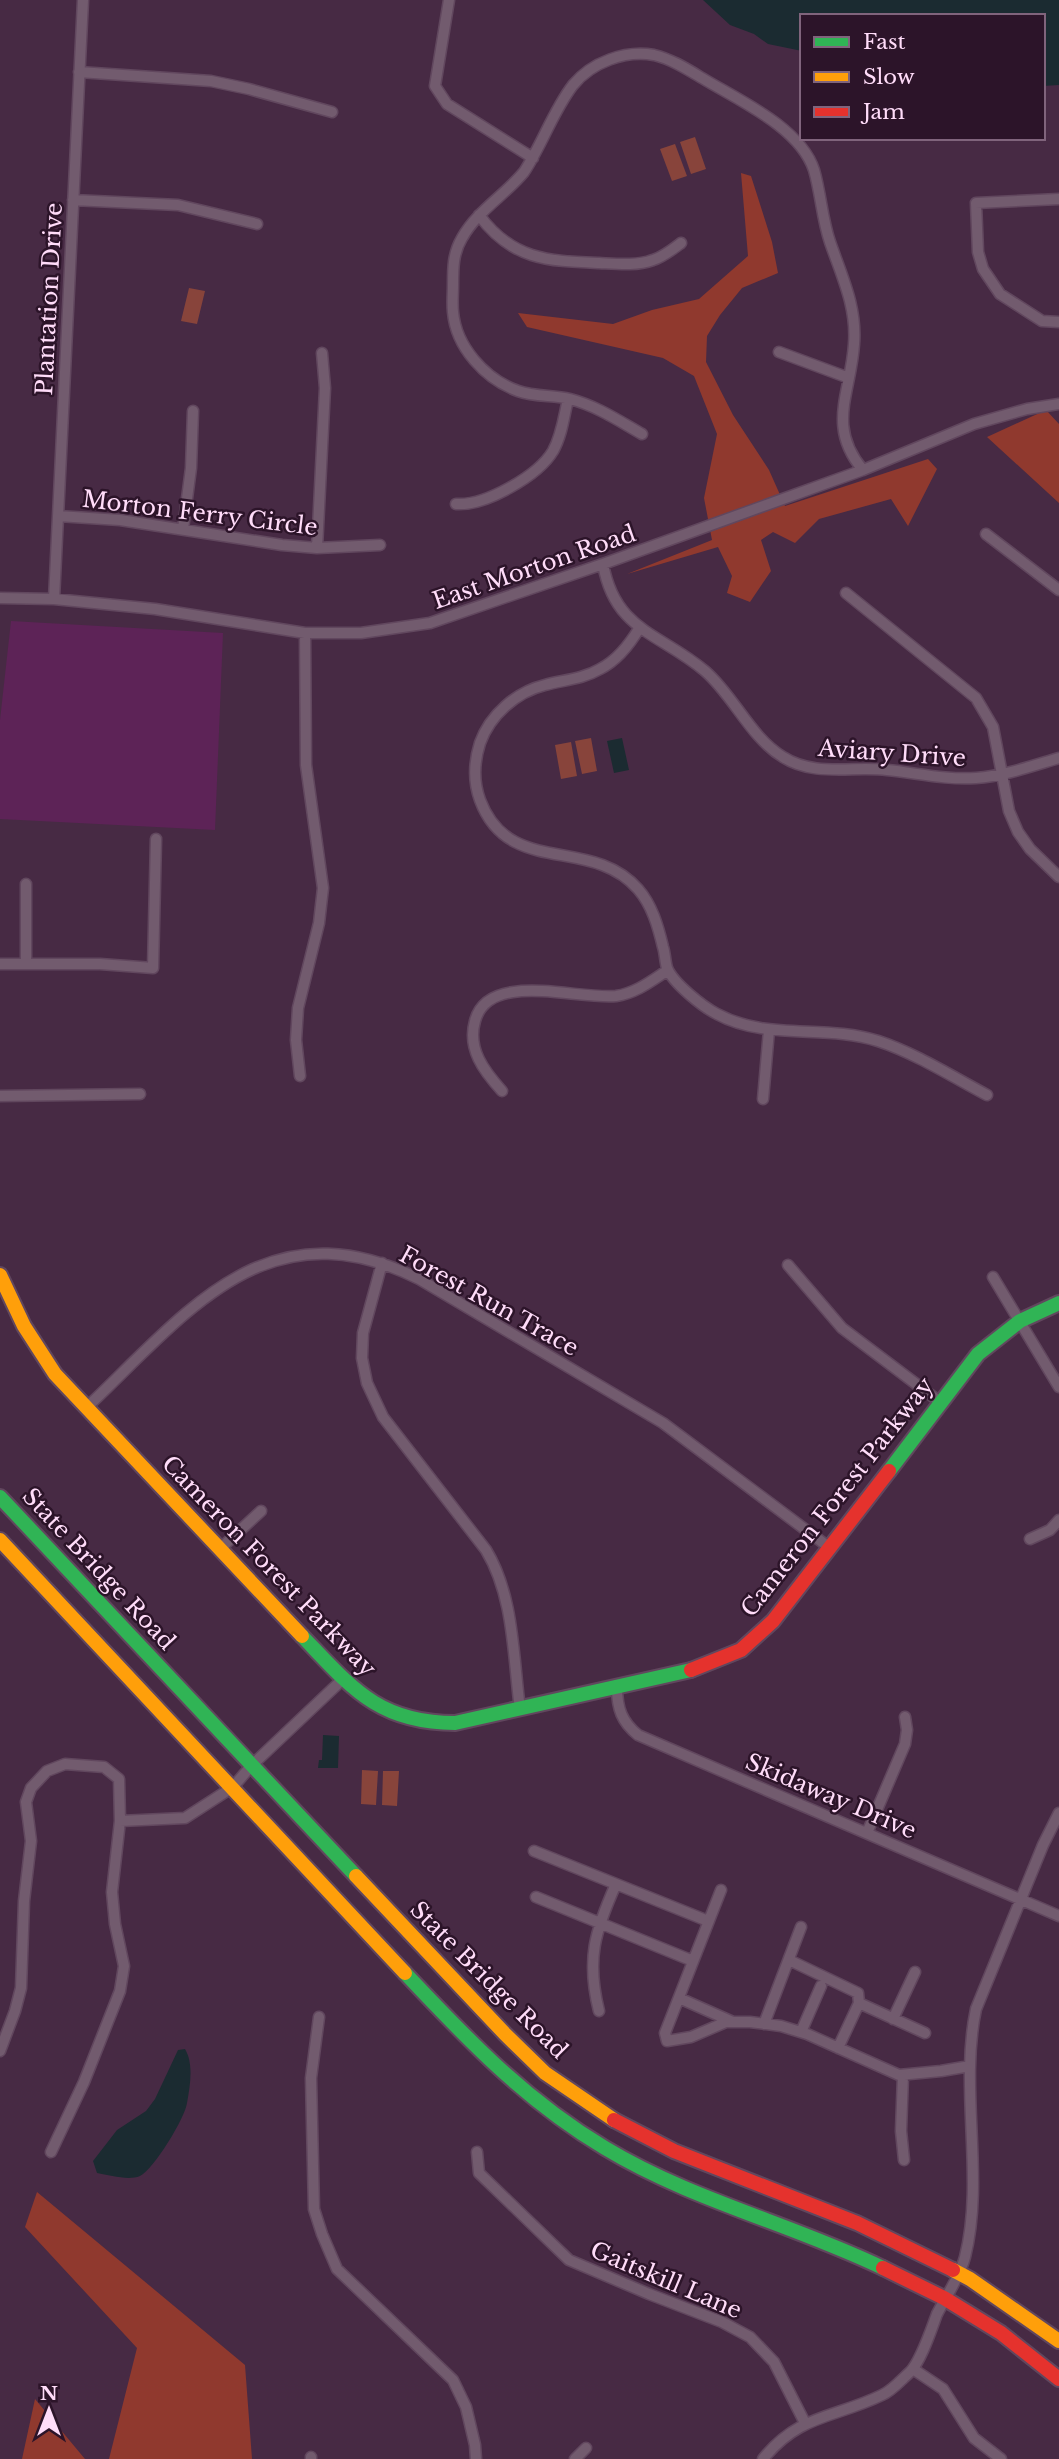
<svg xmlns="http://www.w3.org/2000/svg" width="1059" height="2459" font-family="'Libre Baskerville',serif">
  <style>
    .built { fill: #5d2357 }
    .green { fill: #88443b }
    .forest { fill: #90392e }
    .water { fill: #1b2b31 }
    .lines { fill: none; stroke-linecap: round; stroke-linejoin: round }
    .street-casing { stroke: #61475e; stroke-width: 13 }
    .fast-casing { stroke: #61475e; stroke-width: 18 }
    .slow-casing { stroke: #61475e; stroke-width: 18 }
    .jam-casing { stroke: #61475e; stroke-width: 18 }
    .street { stroke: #725b6e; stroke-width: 10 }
    .fast { stroke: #30b455; stroke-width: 14 }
    .slow { stroke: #ff9f0a; stroke-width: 14 }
    .jam { stroke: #e5322d; stroke-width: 14 }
    .labels { text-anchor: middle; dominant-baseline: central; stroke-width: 5; stroke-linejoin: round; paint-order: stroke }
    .street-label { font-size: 23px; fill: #ffdcf9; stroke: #2c1429 }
  </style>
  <rect width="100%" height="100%" fill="#472a44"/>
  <path class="built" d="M11 621 223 633 215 830 0 819V720Z"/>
  <path class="green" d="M695 137 706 169 691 174 680 142Z
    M675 144 687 176 672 181 660 149Z
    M189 288 205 291 197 324 181 321Z
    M591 738 597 771 582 774 575 741Z
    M571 742 577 776 561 779 555 745Z
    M362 1770 378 1771 376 1805 361 1804Z
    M383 1771H399L397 1806 382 1805Z"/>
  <path class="forest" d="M741 173 751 176 772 242 778 273 742 288 720 315 707 336 706 362 733 415 769 470 785 506 928 459 937 469 908 526 891 499 819 519 795 543 773 532 761 540 771 571 750 602 727 593 732 576 718 547 627 574 712 540 704 498 717 434 694 376 663 358 527 327 518 313 613 324 652 310 699 299 748 256Z
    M1046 410 1059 424V503L987 437Z
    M37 2192 245 2365 252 2459H109L137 2348 25 2227Z
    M35 2399 85 2459H22Z"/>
  <path class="water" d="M703 0H1059V85L1043 86V16H802V51L768 44 754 34 730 25Z
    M622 738 629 770 614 773 607 741Z
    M323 1735 339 1736 338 1768H318L319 1760H322Z
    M185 2049C194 2064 190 2086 187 2103 185 2118 154 2169 140 2176 128 2181 110 2175 97 2173L93 2161 117 2130 146 2111 155 2099 178 2050Z"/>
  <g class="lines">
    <defs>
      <path id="street" d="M449 0 435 86 447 104 533 158
        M79 72 211 81 249 89 332 112
        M1059 199 976 203 978 252 983 269 1000 294 1042 321 1059 322
        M73 200 178 205 257 224
        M479 215C512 260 548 261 599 263 618 264 636 266 653 260 663 257 673 249 681 243
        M779 352 849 378
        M642 434C619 421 597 406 570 399 553 395 535 397 518 391 485 379 456 347 453 312 452 303 453 294 453 285 453 268 453 253 462 238 477 211 504 196 524 172 542 145 553 111 573 85 592 62 625 50 654 55 671 59 687 69 702 78 738 100 800 127 814 170 821 194 822 219 830 242 842 277 857 307 854 344 851 393 826 426 863 470
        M456 504C485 506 538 476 553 451 562 435 564 416 568 399
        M58 516 120 520 282 545 317 548 380 545
        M183 529 191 468 193 411
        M986 534 1059 590
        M317 548 325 388 322 353
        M603 564C615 631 660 633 705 671 734 696 750 737 783 757 814 777 852 766 887 770 917 773 946 780 976 778 1004 776 1032 766 1059 758
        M846 593 976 698 993 727 1009 811 1018 832 1030 849 1059 877
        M0 598 54 599 155 609 305 633H361L430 623 603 564 863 470 974 424 1027 409 1059 404
        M54 599 83 0
        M640 627C630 644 618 660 600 669 583 679 564 680 545 685 516 692 490 715 480 743 474 762 473 781 480 800 509 878 591 835 638 889 652 905 658 926 663 947 665 953 665 961 667 968 673 983 703 1007 717 1014 767 1041 826 1024 878 1041 915 1053 953 1077 987 1095
        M26 884V964
        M0 964H100L153 968 156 839
        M300 1076 296 1040 298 1008 319 923 323 888 306 765 305 633
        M502 1091C484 1071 467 1049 475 1021 488 970 577 1000 616 996 636 993 651 981 668 970
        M0 1096 140 1094
        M763 1099 769 1030
        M382 1263 363 1333 362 1358 367 1383 383 1417 486 1550C514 1596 513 1656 520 1709
        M788 1265 842 1328 940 1402
        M993 1277 1059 1387
        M86 1408C187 1313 266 1203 419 1279L663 1423 830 1548
        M1030 1539 1050 1530 1059 1520
        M220 1549 261 1511
        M617 1687C617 1709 622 1722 638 1735L1059 1916
        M867 1833 905 1744 907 1730 905 1717
        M534 1851 708 1921
        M721 1890 665 2033 667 2041 691 2037 726 2022H750L781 2026 807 2034 899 2075 941 2071 970 2066
        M536 1897 693 1961
        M789 1960 858 1993 859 2003 838 2048
        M679 1998 733 2022
        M859 2003 925 2033
        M599 2011C586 1959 595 1931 616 1884
        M319 2017 311 2078 314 2209 322 2234 337 2269 453 2380 466 2407 475 2445 476 2459
        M893 2019 915 1972
        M764 2024 801 1927
        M801 2032 821 1986
        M0 2051 15 2011 21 1988 24 1901 31 1841 26 1802 31 1788 47 1771 65 1764 104 1767 119 1779 120 1821 185 1818 233 1787 251 1766 343 1679
        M903 2075 901 2131 904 2160
        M51 2152 84 2082 120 1991 124 1966 115 1924 112 1892 120 1821
        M477 2152 479 2173 569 2260 649 2294 722 2322 750 2337 774 2362 805 2423
        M913 2369 943 2389 974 2438 1001 2459
        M311 2457V2459
        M575 2459 586 2448
        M763 2459C799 2414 835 2418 882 2395 892 2391 902 2379 910 2372 921 2361 931 2330 937 2314 946 2296 960 2277 965 2257 985 2178 959 2089 976 2009L1043 1845 1059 1813"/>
      <path id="fast" d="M889 1471 978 1354 1020 1321 1059 1303
        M0 1497 356 1876
        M302 1636C351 1687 378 1723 455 1723L691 1670
        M405 1973C468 2040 525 2100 605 2148 691 2200 792 2224 883 2268"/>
      <path id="slow" d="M0 1275 24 1326 55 1374 302 1636
        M0 1540 405 1973
        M356 1876 505 2034 545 2073 614 2120
        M953 2270 970 2279 1059 2341"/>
      <path id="jam" d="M691 1670 741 1650 773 1621 889 1471
        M614 2120 674 2151 857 2223 953 2270
        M883 2268 944 2298 1001 2333 1059 2379"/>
    </defs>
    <use href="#street" class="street-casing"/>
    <use href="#fast" class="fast-casing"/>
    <use href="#slow" class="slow-casing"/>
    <use href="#jam" class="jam-casing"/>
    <use href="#street" class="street"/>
    <use href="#fast" class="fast"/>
    <use href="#slow" class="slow"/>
    <use href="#jam" class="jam"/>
  </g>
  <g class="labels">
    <g class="street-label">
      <text transform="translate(49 299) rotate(-87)">Plantation Drive</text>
      <text transform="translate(200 513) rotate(7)">Morton Ferry Circle</text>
      <text transform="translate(534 567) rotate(-19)">East Morton Road</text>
      <text transform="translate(892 753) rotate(4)">Aviary Drive</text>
      <text transform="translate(489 1301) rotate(29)">Forest Run Trace</text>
      <text transform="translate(837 1497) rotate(-52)">Cameron Forest Parkway</text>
      <text transform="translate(269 1566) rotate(46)">Cameron Forest Parkway</text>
      <text transform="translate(99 1569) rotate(47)">State Bridge Road</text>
      <text transform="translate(831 1796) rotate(23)">Skidaway Drive</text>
      <text transform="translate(489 1980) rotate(45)">State Bridge Road</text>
      <text transform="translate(666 2280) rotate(23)">Gaitskill Lane</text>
    </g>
  </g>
  <rect x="800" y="14" width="245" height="126" fill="#2c1429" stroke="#80647c" stroke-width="2"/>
  <rect x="814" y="37" width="35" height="10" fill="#30b455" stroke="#80647c" stroke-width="2"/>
  <text x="863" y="49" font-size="21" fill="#ffdcf9">Fast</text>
  <rect x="814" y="72" width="35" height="10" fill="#ff9f0a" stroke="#80647c" stroke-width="2"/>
  <text x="863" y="84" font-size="21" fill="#ffdcf9">Slow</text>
  <rect x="814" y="107" width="35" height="10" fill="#e5322d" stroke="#80647c" stroke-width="2"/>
  <text x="863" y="119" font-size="21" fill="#ffdcf9">Jam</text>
  <g transform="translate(49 2410)" stroke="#2c1429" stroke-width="5" paint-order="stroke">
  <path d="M0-5L12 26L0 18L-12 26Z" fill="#ffdcf9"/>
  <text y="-10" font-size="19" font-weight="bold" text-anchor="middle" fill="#ffdcf9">N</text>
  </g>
</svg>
